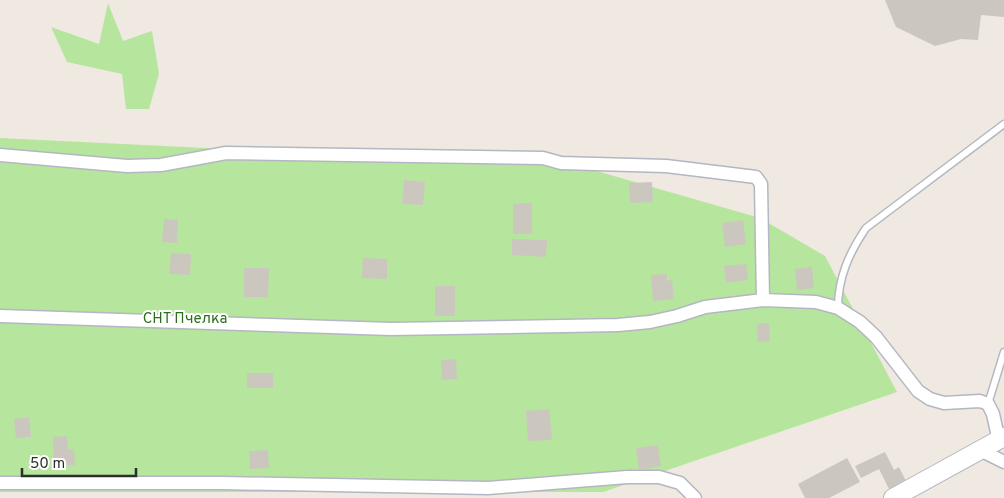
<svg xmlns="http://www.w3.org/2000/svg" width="1004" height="498" font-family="Overpass,sans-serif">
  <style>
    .green { fill: #b6e59e }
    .building { fill: #cbc7bf }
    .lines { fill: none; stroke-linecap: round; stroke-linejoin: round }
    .service-casing { stroke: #b4b7c1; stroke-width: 9 }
    .minor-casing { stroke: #b4b7c1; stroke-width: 15 }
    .secondary-casing { stroke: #b4b7c1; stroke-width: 20 }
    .service { stroke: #fff; stroke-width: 6 }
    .minor { stroke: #fff; stroke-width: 12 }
    .secondary { stroke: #fff; stroke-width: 18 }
    .labels { text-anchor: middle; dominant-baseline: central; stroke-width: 4; stroke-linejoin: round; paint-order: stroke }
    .park-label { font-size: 15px; fill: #2c6e1b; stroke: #fff }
  </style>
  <rect width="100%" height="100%" fill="#efe9e1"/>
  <path class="green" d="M108 3 123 41 152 31 159 74 149 109H126L122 74 67 62 51 27 99 44Z
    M0 138 579 166 760 218 825 256 897 392 603 492H0Z"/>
  <path class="building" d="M885 0H1004V17L981 15 978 40 961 39 935 46 896 27Z
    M404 180 425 182 423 205 402 204Z
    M652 182 653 202 630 203 629 183Z
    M532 203V234H513V204Z
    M164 219 178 220 177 243 162 242Z
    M743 220 746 244 725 247 722 223Z
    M512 239 547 240 546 257 512 255Z
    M171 253 191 254 190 275 169 274Z
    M363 258 387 259V279L362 278Z
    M746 264 748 280 726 283 724 266Z
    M812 267 814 288 797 290 795 269Z
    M244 268H269L268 297H244Z
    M667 274V281L672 280 674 299 653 301 651 275Z
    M435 286H455V316H435Z
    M769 323 770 341 758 342 757 324Z
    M456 359 457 379 442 380 441 360Z
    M247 373H273V388H247Z
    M549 409 552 440 528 441 526 411Z
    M29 417 31 437 16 438 14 419Z
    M67 436 68 449H74L75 465 54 466 53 437Z
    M658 445 661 466 639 470 636 448Z
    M268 450 269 468 250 469 249 451Z
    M885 452 894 470 899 467 907 483 890 491 879 469 861 478 855 466Z
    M847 458 860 482 829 498H805L798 484Z"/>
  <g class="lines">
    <defs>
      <path id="service" d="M838 308C838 278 849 253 866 228L1004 124
        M988 404 1004 352"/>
      <path id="minor" d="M0 155 127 166 161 165 226 153 543 158 561 163 666 166 756 177 761 184 763 300
        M0 316 391 329 618 325 650 322 677 316 705 307 763 300 816 302 838 308 860 322 876 337 918 391 930 399 944 403 980 401 988 404 993 414 999 441
        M982 451 1004 462
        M0 483H222L488 488 627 477H659L680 483 695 498"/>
      <path id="secondary" d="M893 498 1004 437"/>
    </defs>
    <use href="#service" class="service-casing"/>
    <use href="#minor" class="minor-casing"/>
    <use href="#secondary" class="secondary-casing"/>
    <use href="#service" class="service"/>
    <use href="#minor" class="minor"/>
    <use href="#secondary" class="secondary"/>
  </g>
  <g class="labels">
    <g class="park-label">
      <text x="185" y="319">СНТ Пчелка</text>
    </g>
  </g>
  <path d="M22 468v8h114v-8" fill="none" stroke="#2e2e2e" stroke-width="2.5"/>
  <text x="30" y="468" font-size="15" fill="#2e2e2e" stroke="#ffffff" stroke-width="4" paint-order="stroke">50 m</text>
</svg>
